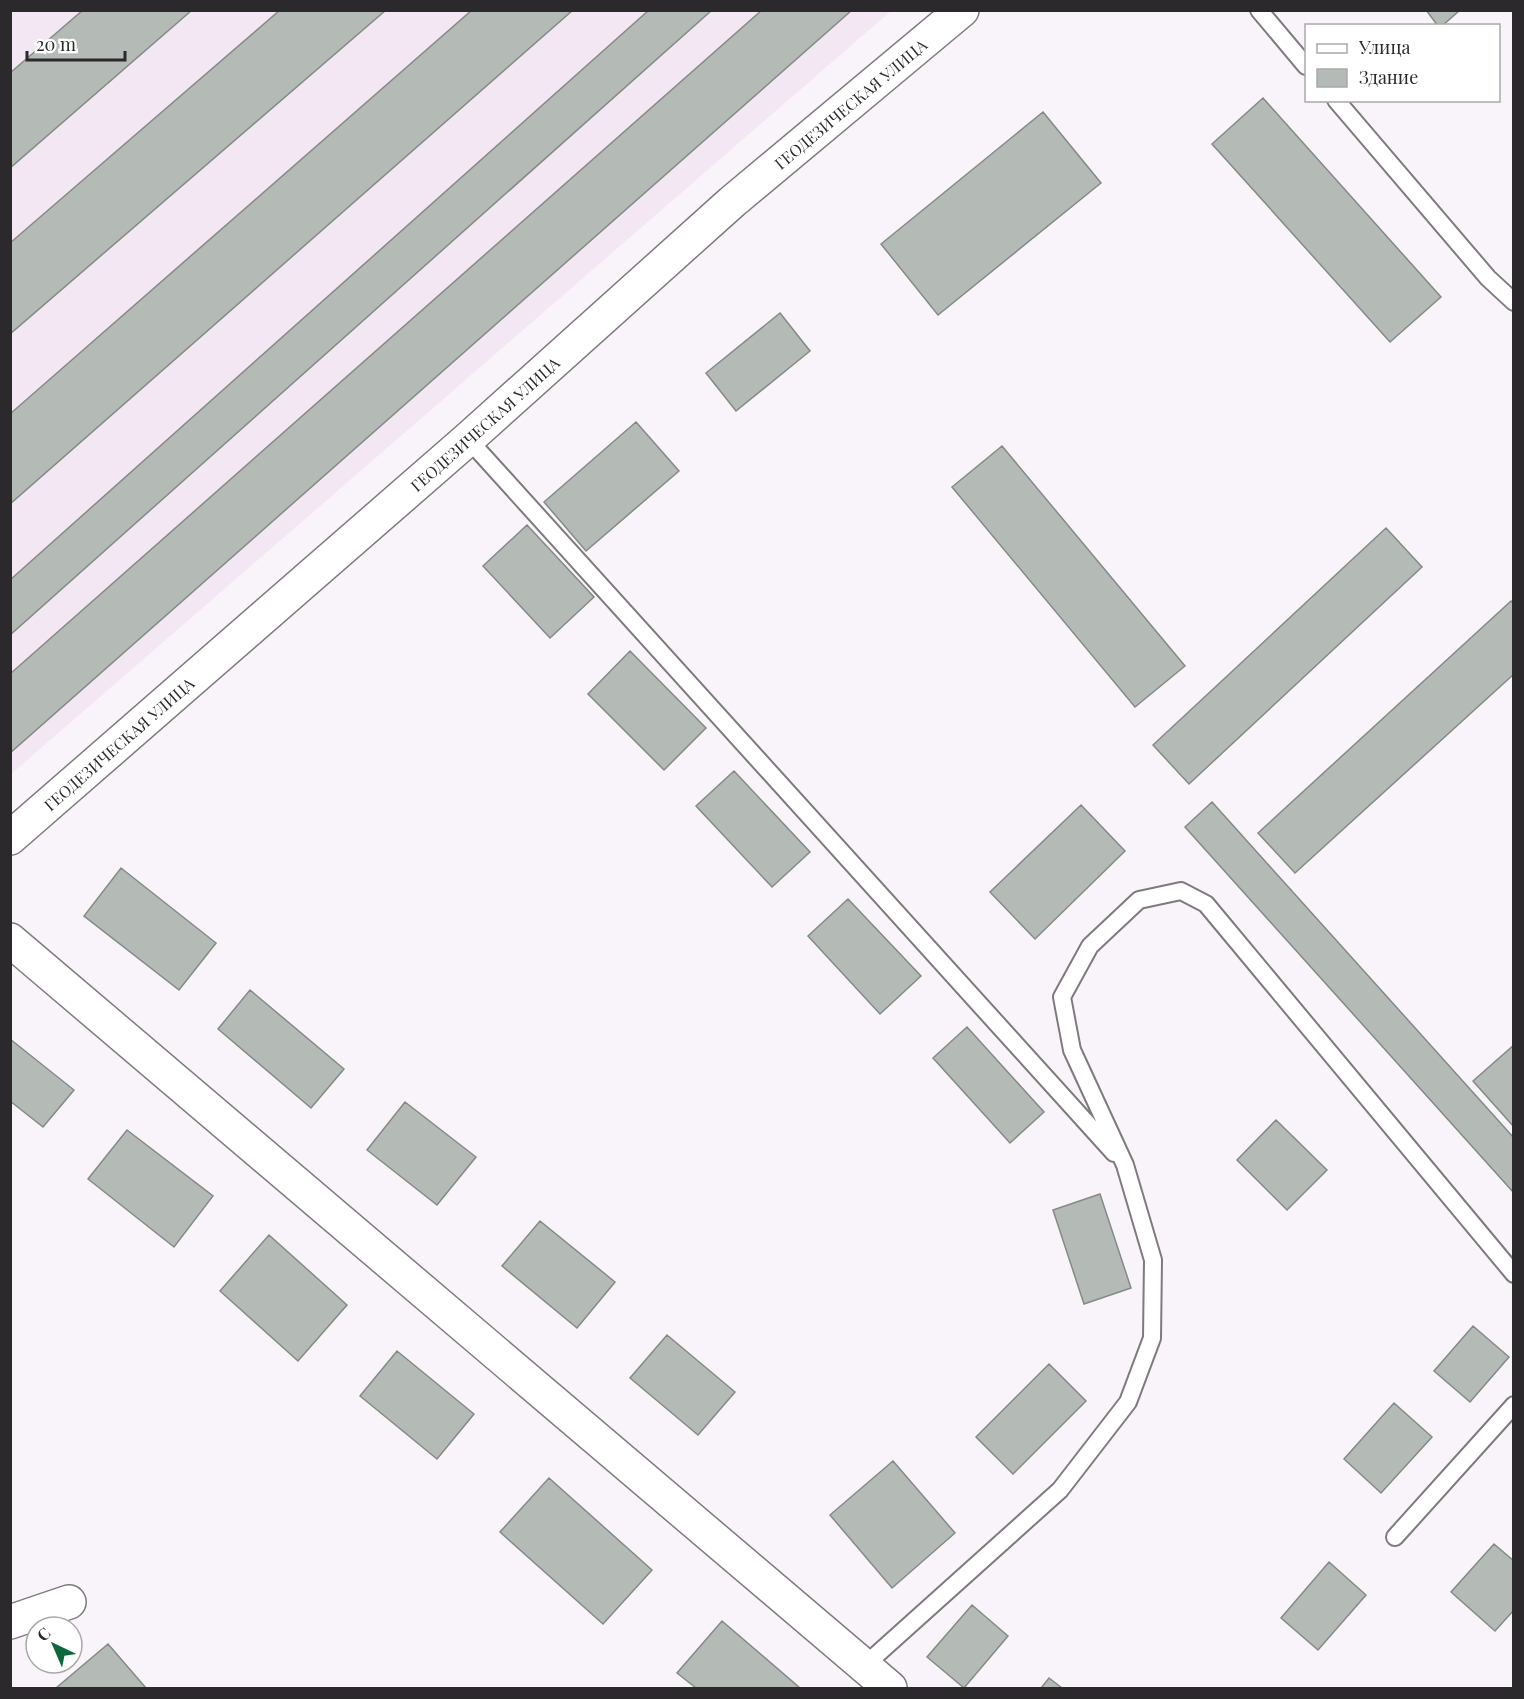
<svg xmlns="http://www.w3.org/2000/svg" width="1524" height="1699" font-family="'Playfair Display',serif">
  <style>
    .built { fill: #f2e7f2 }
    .building { fill: #b4bab6; stroke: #848a86; stroke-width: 1.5 }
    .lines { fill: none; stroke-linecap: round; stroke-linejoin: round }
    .lane-casing { stroke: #7f7a7e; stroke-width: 20 }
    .street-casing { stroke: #7f7a7e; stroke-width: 36 }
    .lane { stroke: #fff; stroke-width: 16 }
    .street { stroke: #fff; stroke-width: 33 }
    .labels { text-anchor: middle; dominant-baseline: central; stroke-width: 6; stroke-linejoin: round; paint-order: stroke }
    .street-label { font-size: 16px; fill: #2b292b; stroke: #fff }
  </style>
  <rect width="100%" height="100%" fill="#f9f4f9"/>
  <path class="built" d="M11 11H891L11 774Z"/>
  <path class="building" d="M83 10H192L10 168V73Z
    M280 10H386L10 334V243Z
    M472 10H573L10 504V414Z
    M649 10H712L10 635V580Z
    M762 10H852L10 753V674Z
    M1426 10H1460L1442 26H1438Z
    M1263 98 1441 297 1390 342 1212 144Z
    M1043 112 1101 183 938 315 881 244Z
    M780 313 810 351 736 411 706 373Z
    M636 422 679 471 586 551 544 502Z
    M1002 446 1185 666 1135 707 952 487Z
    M527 525 594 597 550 638 483 566Z
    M1386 528 1422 567 1189 784 1153 745Z
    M1511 601 1514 604V674L1295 873 1258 833Z
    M630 651 706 728 664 770 588 694Z
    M734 771 810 852 772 887 696 806Z
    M1212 802 1514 1138V1193L1185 827Z
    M1081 805 1125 851 1035 939 990 892Z
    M121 868 216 943 179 990 84 916Z
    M848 899 921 976 880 1014 808 936Z
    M250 990 344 1069 311 1108 218 1029Z
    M967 1027 1044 1112 1010 1143 933 1058Z
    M10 1039 74 1090 43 1127 10 1101Z
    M1514 1045V1127L1473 1081Z
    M405 1102 476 1157 437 1205 367 1150Z
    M1276 1120 1327 1170 1287 1210 1237 1160Z
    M127 1130 213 1196 174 1247 88 1179Z
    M1100 1194 1131 1288 1084 1304 1053 1210Z
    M540 1221 615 1282 577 1328 502 1266Z
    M269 1235 347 1305 298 1361 220 1291Z
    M1473 1326 1509 1357 1470 1402 1434 1371Z
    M667 1335 735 1392 698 1435 630 1378Z
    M397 1351 474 1414 437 1459 360 1396Z
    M1049 1364 1086 1401 1013 1474 976 1437Z
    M1394 1403 1432 1437 1381 1493 1344 1459Z
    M893 1461 955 1533 892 1588 830 1515Z
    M549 1478 652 1570 603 1624 500 1532Z
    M1494 1544 1514 1561V1610L1495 1631 1451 1592Z
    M1329 1562 1366 1595 1318 1650 1281 1618Z
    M972 1605 1008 1636 964 1688 927 1657Z
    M722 1621 800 1688H696L677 1673Z
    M108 1644 146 1688H56Z
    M1049 1678 1062 1688H1041Z"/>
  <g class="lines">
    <defs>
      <path id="lane" d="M1259 10 1306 66
        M1336 100 1488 278 1514 302
        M468 439 1114 1153
        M1395 1537 1514 1405
        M864 1666 1060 1490 1128 1402 1152 1338 1153 1260 1125 1165 1072 1050 1062 997 1090 946 1139 900 1181 891 1206 904 1514 1274"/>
      <g id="street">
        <path id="s1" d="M10 838 468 439 732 202 962 10"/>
        <path d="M10 940 890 1688"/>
        <path d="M10 1622 69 1602"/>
      </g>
    </defs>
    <use href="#lane" class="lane-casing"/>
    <use href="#street" class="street-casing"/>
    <use href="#lane" class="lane"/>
    <use href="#street" class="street"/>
  </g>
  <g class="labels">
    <g class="street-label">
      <text stroke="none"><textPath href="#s1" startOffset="1116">ГЕОДЕЗИЧЕСКАЯ УЛИЦА</textPath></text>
      <text stroke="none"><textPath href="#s1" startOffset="630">ГЕОДЕЗИЧЕСКАЯ УЛИЦА</textPath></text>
      <text stroke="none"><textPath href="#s1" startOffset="144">ГЕОДЕЗИЧЕСКАЯ УЛИЦА</textPath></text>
    </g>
  </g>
  <rect width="1524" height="1699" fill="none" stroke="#2b292b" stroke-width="24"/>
  <rect x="1305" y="24" width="195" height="78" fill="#ffffff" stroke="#aaa9aa" stroke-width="1.5"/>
  <rect x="1317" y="44" width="30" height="9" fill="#ffffff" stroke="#aaa9aa" stroke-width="1.5"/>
  <text x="1359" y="54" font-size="18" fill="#2b292b">Улица</text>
  <rect x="1317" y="69" width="30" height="18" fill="#b4bab6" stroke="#aaa9aa" stroke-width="1.5"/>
  <text x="1359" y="84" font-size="18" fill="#2b292b">Здание</text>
  <g transform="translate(54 1645) rotate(316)"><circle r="28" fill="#ffffff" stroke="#aaa9aa" stroke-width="1.5"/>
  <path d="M0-4.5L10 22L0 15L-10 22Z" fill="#0b693d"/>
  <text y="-9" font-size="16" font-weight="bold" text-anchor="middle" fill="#2b292b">С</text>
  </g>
  <path d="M27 51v9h98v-9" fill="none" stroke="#2b292b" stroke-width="3"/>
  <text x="36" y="51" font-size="18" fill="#2b292b" stroke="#ffffff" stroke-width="4.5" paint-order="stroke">20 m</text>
</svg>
